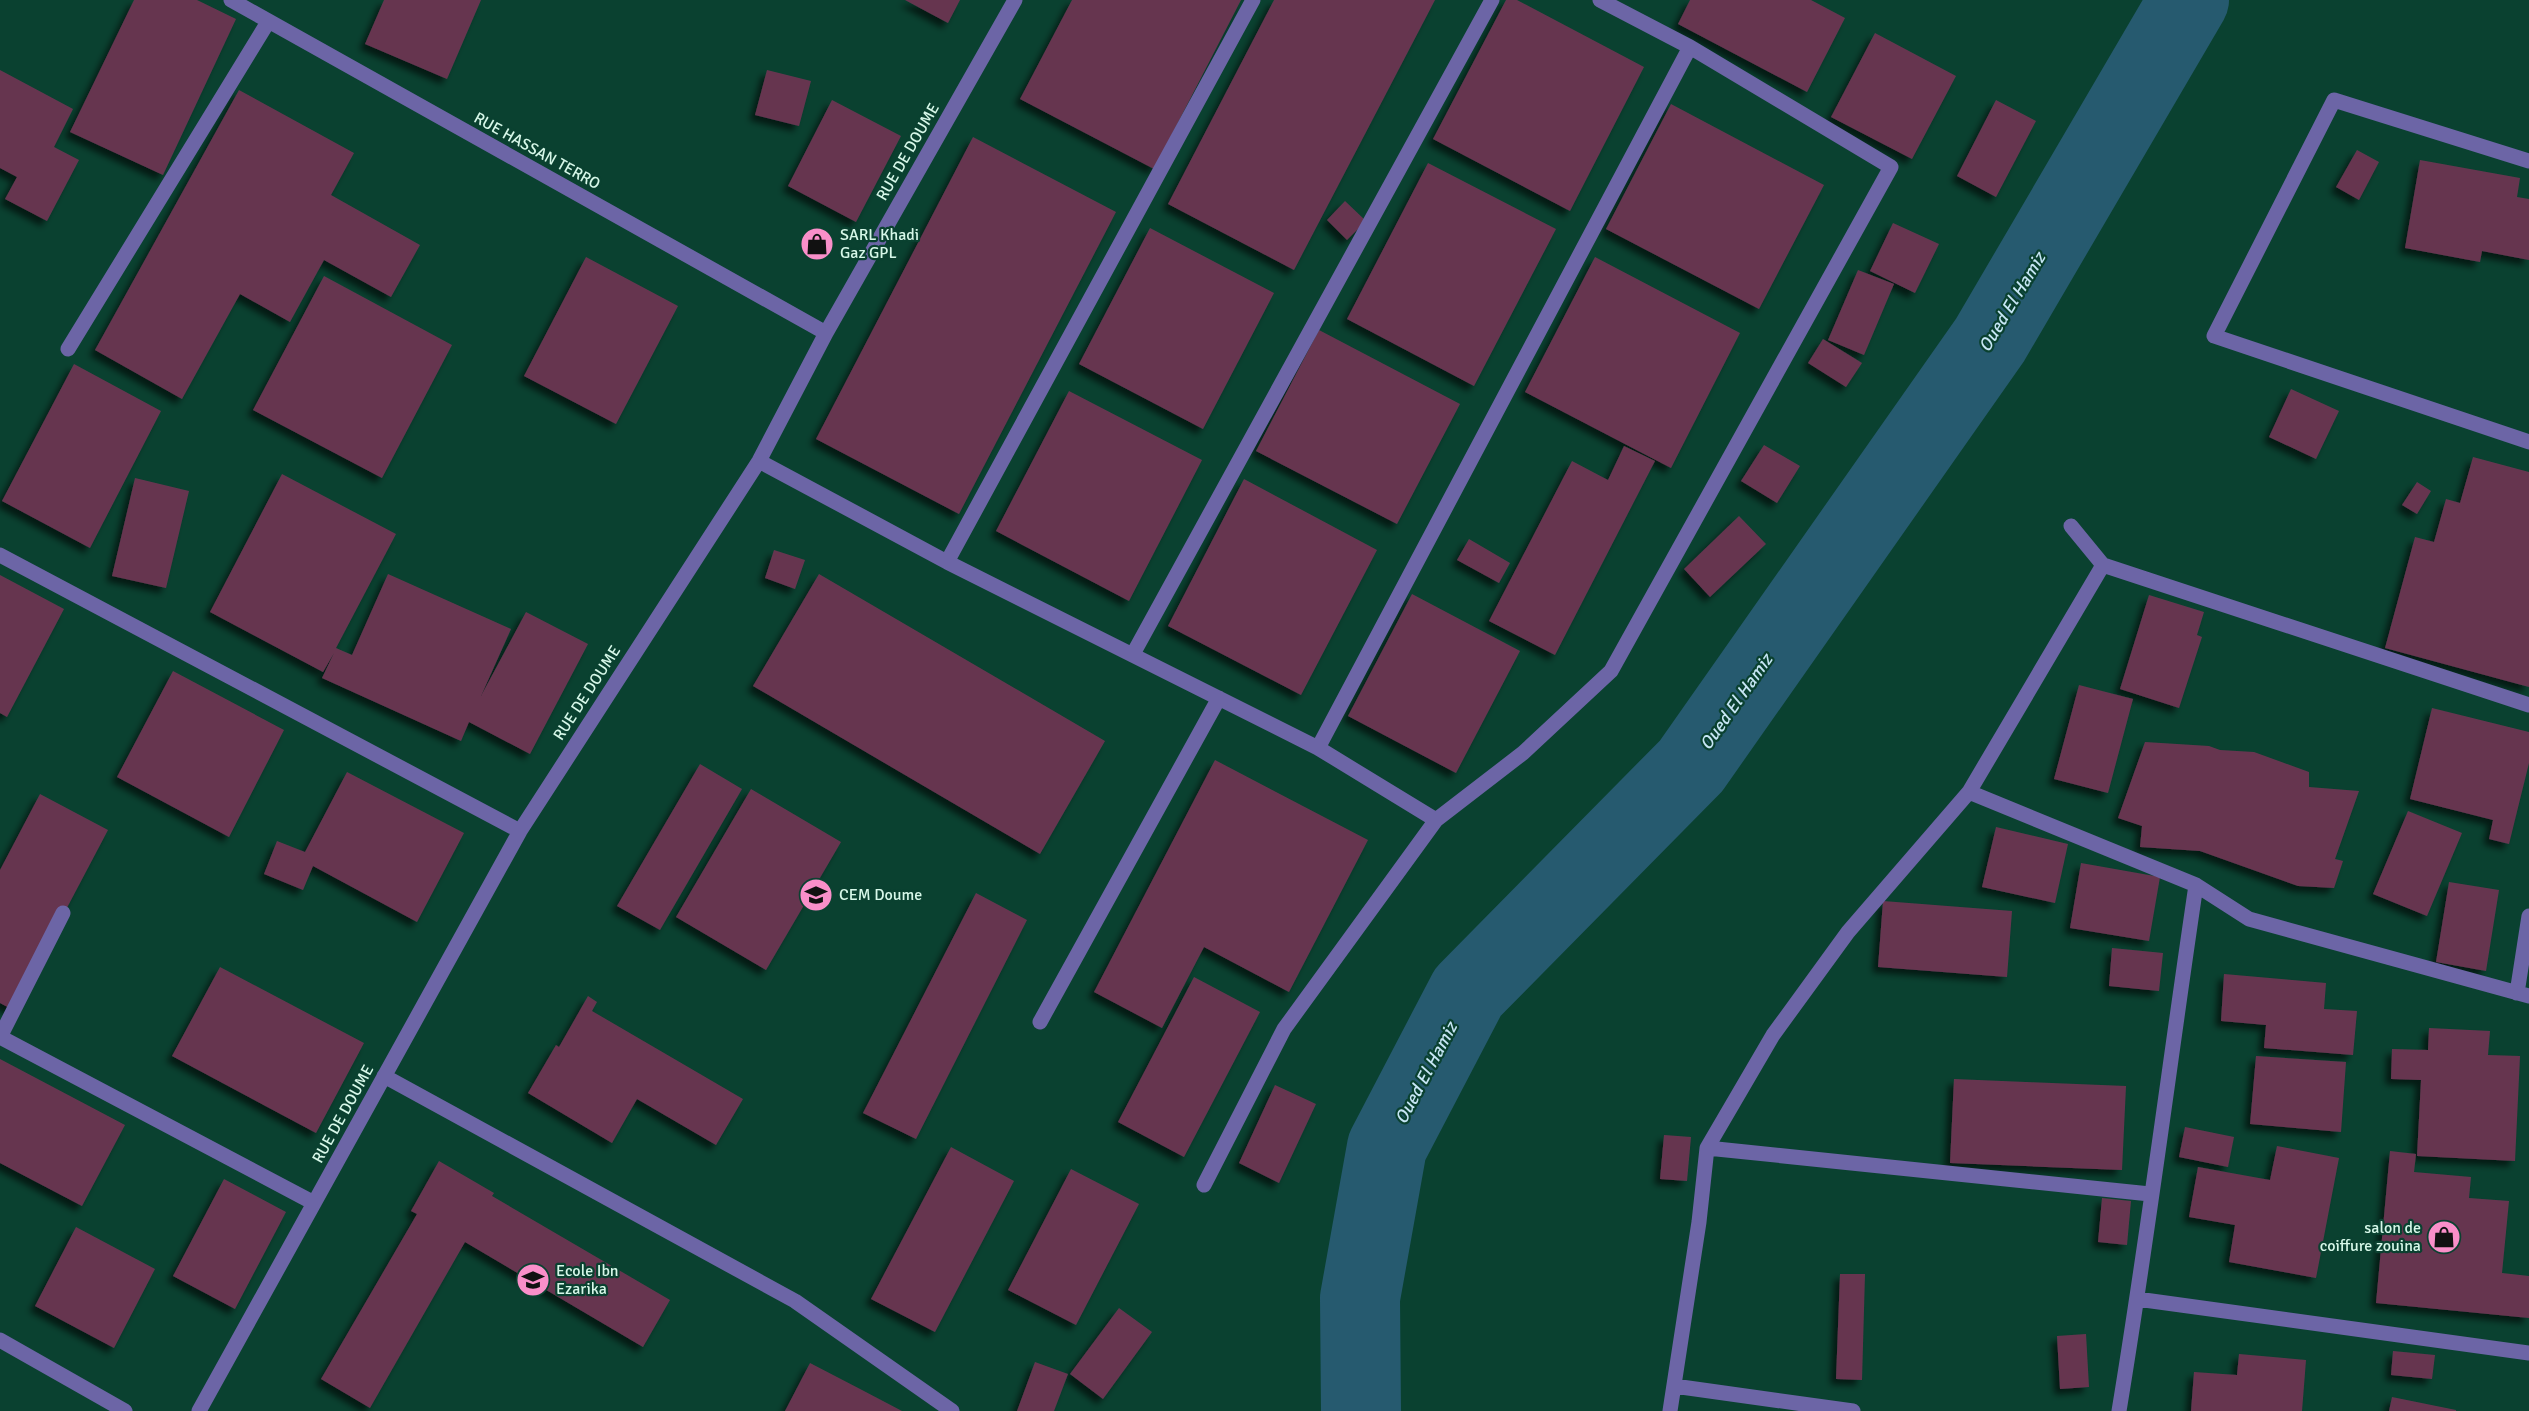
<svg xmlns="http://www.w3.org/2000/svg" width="2529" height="1411" font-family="Signika,sans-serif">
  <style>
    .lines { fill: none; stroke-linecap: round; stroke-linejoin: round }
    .river { stroke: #265a6f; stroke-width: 80 }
    .building { fill: #663650; filter: url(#shadow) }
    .minor { stroke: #6c65a6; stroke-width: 15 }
    .labels { text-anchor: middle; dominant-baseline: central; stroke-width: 4.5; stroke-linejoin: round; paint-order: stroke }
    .street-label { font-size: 16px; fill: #d7f8e9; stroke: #0a4130 }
    .poi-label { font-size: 16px; fill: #d7f8e9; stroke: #0a4130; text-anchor: start }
    .water-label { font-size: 18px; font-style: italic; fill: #c7e6f5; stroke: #0a4130 }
  </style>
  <defs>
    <filter id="shadow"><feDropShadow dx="-5.5" dy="5.5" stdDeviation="3" flood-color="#0009"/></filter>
  </defs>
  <rect width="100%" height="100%" fill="#0a4130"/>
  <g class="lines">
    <path class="river" d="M1361 1411 1360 1298 1387 1147 1468 992 1691 766 1990 340 2189 0"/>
  </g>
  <path class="building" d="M134 0H197L236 19 163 175 70 132Z
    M384 0H481L447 79 365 44Z
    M905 0H960L948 23Z
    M1072 0H1241L1154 169 1020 99Z
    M1274 0H1435L1294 270 1168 204Z
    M1506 0H1517L1644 67 1570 211 1433 139Z
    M1690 0H1811L1845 18 1807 92 1678 24Z
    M1875 33 1956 76 1912 159 1831 117Z
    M0 70 73 109 54 147 79 160 47 221 5 199 17 177 0 168Z
    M767 70 811 81 799 126 755 115Z
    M239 90 354 153 331 195 420 245 391 297 324 260 290 322 240 294 182 399 95 350Z
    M832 100 901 136 856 222 788 186Z
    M1996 100 2036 121 1996 197 1957 176Z
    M1671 104 1824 185 1759 309 1606 229Z
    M973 137 1116 212 959 514 816 439Z
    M2357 150 2379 162 2359 200 2336 187Z
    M2420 160 2520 178 2517 197 2529 199V260L2482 251 2480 262 2405 248Z
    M1428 163 1556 229 1474 386 1347 319Z
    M1345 201 1366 221 1347 240 1327 220Z
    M1893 223 1939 244 1915 293 1870 271Z
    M1150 228 1274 293 1203 429 1079 364Z
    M586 257 678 306 616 424 524 376Z
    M1595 257 1740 333 1671 468 1525 392Z
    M1858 270 1894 284 1864 355 1828 340Z
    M324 276 452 345 382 478 253 410Z
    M1319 330 1460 404 1397 524 1256 451Z
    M1823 339 1862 363 1846 387 1808 363Z
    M74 364 161 411 90 548 2 501Z
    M2291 389 2339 411 2316 459 2269 437Z
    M1069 391 1202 460 1129 601 996 531Z
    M1764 445 1800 466 1777 503 1741 481Z
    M1624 446 1655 461 1555 655 1489 621 1572 461 1608 480Z
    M2473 457 2529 472V687L2385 648 2415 537 2434 542 2446 499 2460 503Z
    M282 474 396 534 336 648 352 655 388 574 511 629 481 696 526 612 588 644 530 754 469 722 461 741 322 678 334 653 323 672 210 612Z
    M135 478 189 491 166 588 112 576Z
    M1244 479 1377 550 1301 695 1168 626Z
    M2417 482 2431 491 2417 514 2402 505Z
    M1739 516 1766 544 1710 597 1684 569Z
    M1469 539 1510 563 1499 583 1457 560Z
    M774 550 805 560 795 589 765 578Z
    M819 574 1105 741 1040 854 753 686Z
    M0 575 64 609 7 717 0 713Z
    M1412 594 1520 651 1456 773 1348 716Z
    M2149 595 2204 612 2197 635 2202 637 2179 708 2120 689Z
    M173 671 284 730 229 837 117 777Z
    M2079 685 2133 699 2108 793 2054 779Z
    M2432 708 2529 732V763L2509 844 2489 839 2493 820 2410 799Z
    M2145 742 2209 746 2220 750 2254 752 2309 772V787L2359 791 2335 859 2343 861 2334 888 2298 886 2200 851 2140 847 2142 826 2118 818Z
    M1215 760 1368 840 1289 992 1204 947 1162 1028 1094 992Z
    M700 764 742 789 660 930 617 906Z
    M347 772 464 833 417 922 313 866 303 890 264 874 277 841 305 852Z
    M751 789 841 842 766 970 676 917Z
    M40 794 108 830 13 1010 0 1003V870Z
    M2408 811 2462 833 2427 916 2373 894Z
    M1996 827 2068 844 2055 903 1982 887Z
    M2081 863 2160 877 2149 941 2070 928Z
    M2449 882 2499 890 2486 971 2436 962Z
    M976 893 1027 920 916 1139 863 1113Z
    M1883 901 2012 911 2007 977 1878 967Z
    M2112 948 2163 953 2159 991 2109 986Z
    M220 967 364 1043 316 1133 172 1056Z
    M2224 974 2326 983 2324 1009 2357 1011 2353 1055 2264 1048 2266 1025 2221 1021Z
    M1194 977 1260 1012 1184 1157 1118 1122Z
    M588 996 597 1002 592 1011 743 1099 716 1145 637 1099 612 1143 528 1093 556 1045 559 1047Z
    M2429 1028 2490 1031 2488 1055 2520 1056 2515 1161 2417 1156 2421 1080 2391 1079 2392 1049 2428 1050Z
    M2256 1056 2346 1062 2341 1132 2250 1124Z
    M0 1059 125 1125 82 1206 0 1163Z
    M1954 1079 2126 1086 2122 1170 1950 1163Z
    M1275 1085 1316 1104 1279 1183 1239 1163Z
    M2185 1127 2234 1137 2228 1167 2179 1157Z
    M1664 1135 1691 1137 1687 1181 1660 1179Z
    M2277 1146 2339 1158 2316 1278 2229 1262 2235 1225 2189 1217 2198 1167 2270 1180Z
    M951 1147 1014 1181 935 1332 871 1299Z
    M2390 1151 2416 1154 2414 1172 2471 1177 2469 1198 2509 1201 2502 1273 2529 1276V1318L2376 1303Z
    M439 1161 494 1193 492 1196 670 1300 643 1347 465 1242 370 1408 321 1379 417 1214 411 1211Z
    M1071 1169 1139 1204 1076 1325 1008 1290Z
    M224 1179 286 1212 235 1309 173 1276Z
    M2102 1198 2131 1201 2127 1245 2098 1242Z
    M76 1227 155 1269 114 1348 35 1306Z
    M1840 1274H1865L1862 1380 1836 1379Z
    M1119 1308 1152 1332 1103 1399 1070 1374Z
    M2086 1334 2089 1387 2060 1389 2057 1336Z
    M2393 1351 2435 1355 2432 1379 2391 1375Z
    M2239 1354 2306 1360 2302 1411H2191L2194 1372 2237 1375Z
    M1035 1362 1068 1374 1054 1411H1017Z
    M810 1363 862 1390 902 1411H785Z
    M2392 1397 2456 1410V1411H2389Z"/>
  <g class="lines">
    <path class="minor" d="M231 0 826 333
      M2529 161 2334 100 2214 336 2529 442
      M68 349 268 22
      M759 461 947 562 1318 748 1436 820
      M2071 526 2103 565
      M0 555 520 831
      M947 562 1253 0
      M1133 654 1492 0
      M1318 748 1690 47
      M1969 792 2196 885 2249 919 2529 996
      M2517 993 2529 916
      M1040 1022 1219 698
      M0 1037 314 1203
      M0 1037 63 913
      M384 1076 795 1301 952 1411
      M1707 1148 2150 1194
      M1204 1185 1284 1029 1436 820 1523 753 1611 671 1891 167 1690 47 1600 0
      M2137 1299 2529 1353
      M0 1340 125 1411
      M1674 1386 1853 1411
      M199 1411 520 831 759 461 826 333 1015 0
      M1670 1411 1699 1222 1707 1148 1773 1035 1848 932 1969 792 2103 565 2529 705
      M2119 1411C2148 1236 2170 1060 2196 885"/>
  </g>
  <defs>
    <symbol id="shop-disc" viewBox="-11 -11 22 22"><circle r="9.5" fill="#f98fc9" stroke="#0a4130"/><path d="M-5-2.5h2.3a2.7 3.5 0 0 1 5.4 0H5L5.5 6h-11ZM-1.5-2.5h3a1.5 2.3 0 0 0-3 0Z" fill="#111"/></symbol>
    <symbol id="school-disc" viewBox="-11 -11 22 22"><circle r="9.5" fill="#f98fc9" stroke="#0a4130"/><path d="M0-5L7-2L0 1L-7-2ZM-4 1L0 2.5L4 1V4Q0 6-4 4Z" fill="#111"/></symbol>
  </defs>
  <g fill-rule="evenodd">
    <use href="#shop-disc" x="798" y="225" width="38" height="38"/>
    <use href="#school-disc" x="797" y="876" width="38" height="38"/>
    <use href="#shop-disc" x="2425" y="1218" width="38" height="38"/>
    <use href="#school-disc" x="514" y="1261" width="38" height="38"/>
  </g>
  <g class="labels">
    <g class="street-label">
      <text transform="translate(537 151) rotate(29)">RUE HASSAN TERRO</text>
      <text transform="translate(908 152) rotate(-60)">RUE DE DOUME</text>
      <text transform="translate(587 693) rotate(-57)">RUE DE DOUME</text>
      <text transform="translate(343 1114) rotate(-61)">RUE DE DOUME</text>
    </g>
    <g class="poi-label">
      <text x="840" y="235">SARL Khadi<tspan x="840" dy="18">Gaz GPL</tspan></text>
      <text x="839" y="895">CEM Doume</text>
      <text x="2421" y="1228" text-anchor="end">salon de<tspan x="2421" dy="18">coiffure zouina</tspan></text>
      <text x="556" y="1271">Ecole Ibn<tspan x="556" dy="18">Ezarika</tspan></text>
    </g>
    <g class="water-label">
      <text transform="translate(2012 302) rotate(-59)">Oued El Hamiz</text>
      <text transform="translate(1736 702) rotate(-55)">Oued El Hamiz</text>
      <text transform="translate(1426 1073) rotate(-62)">Oued El Hamiz</text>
    </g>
  </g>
</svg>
